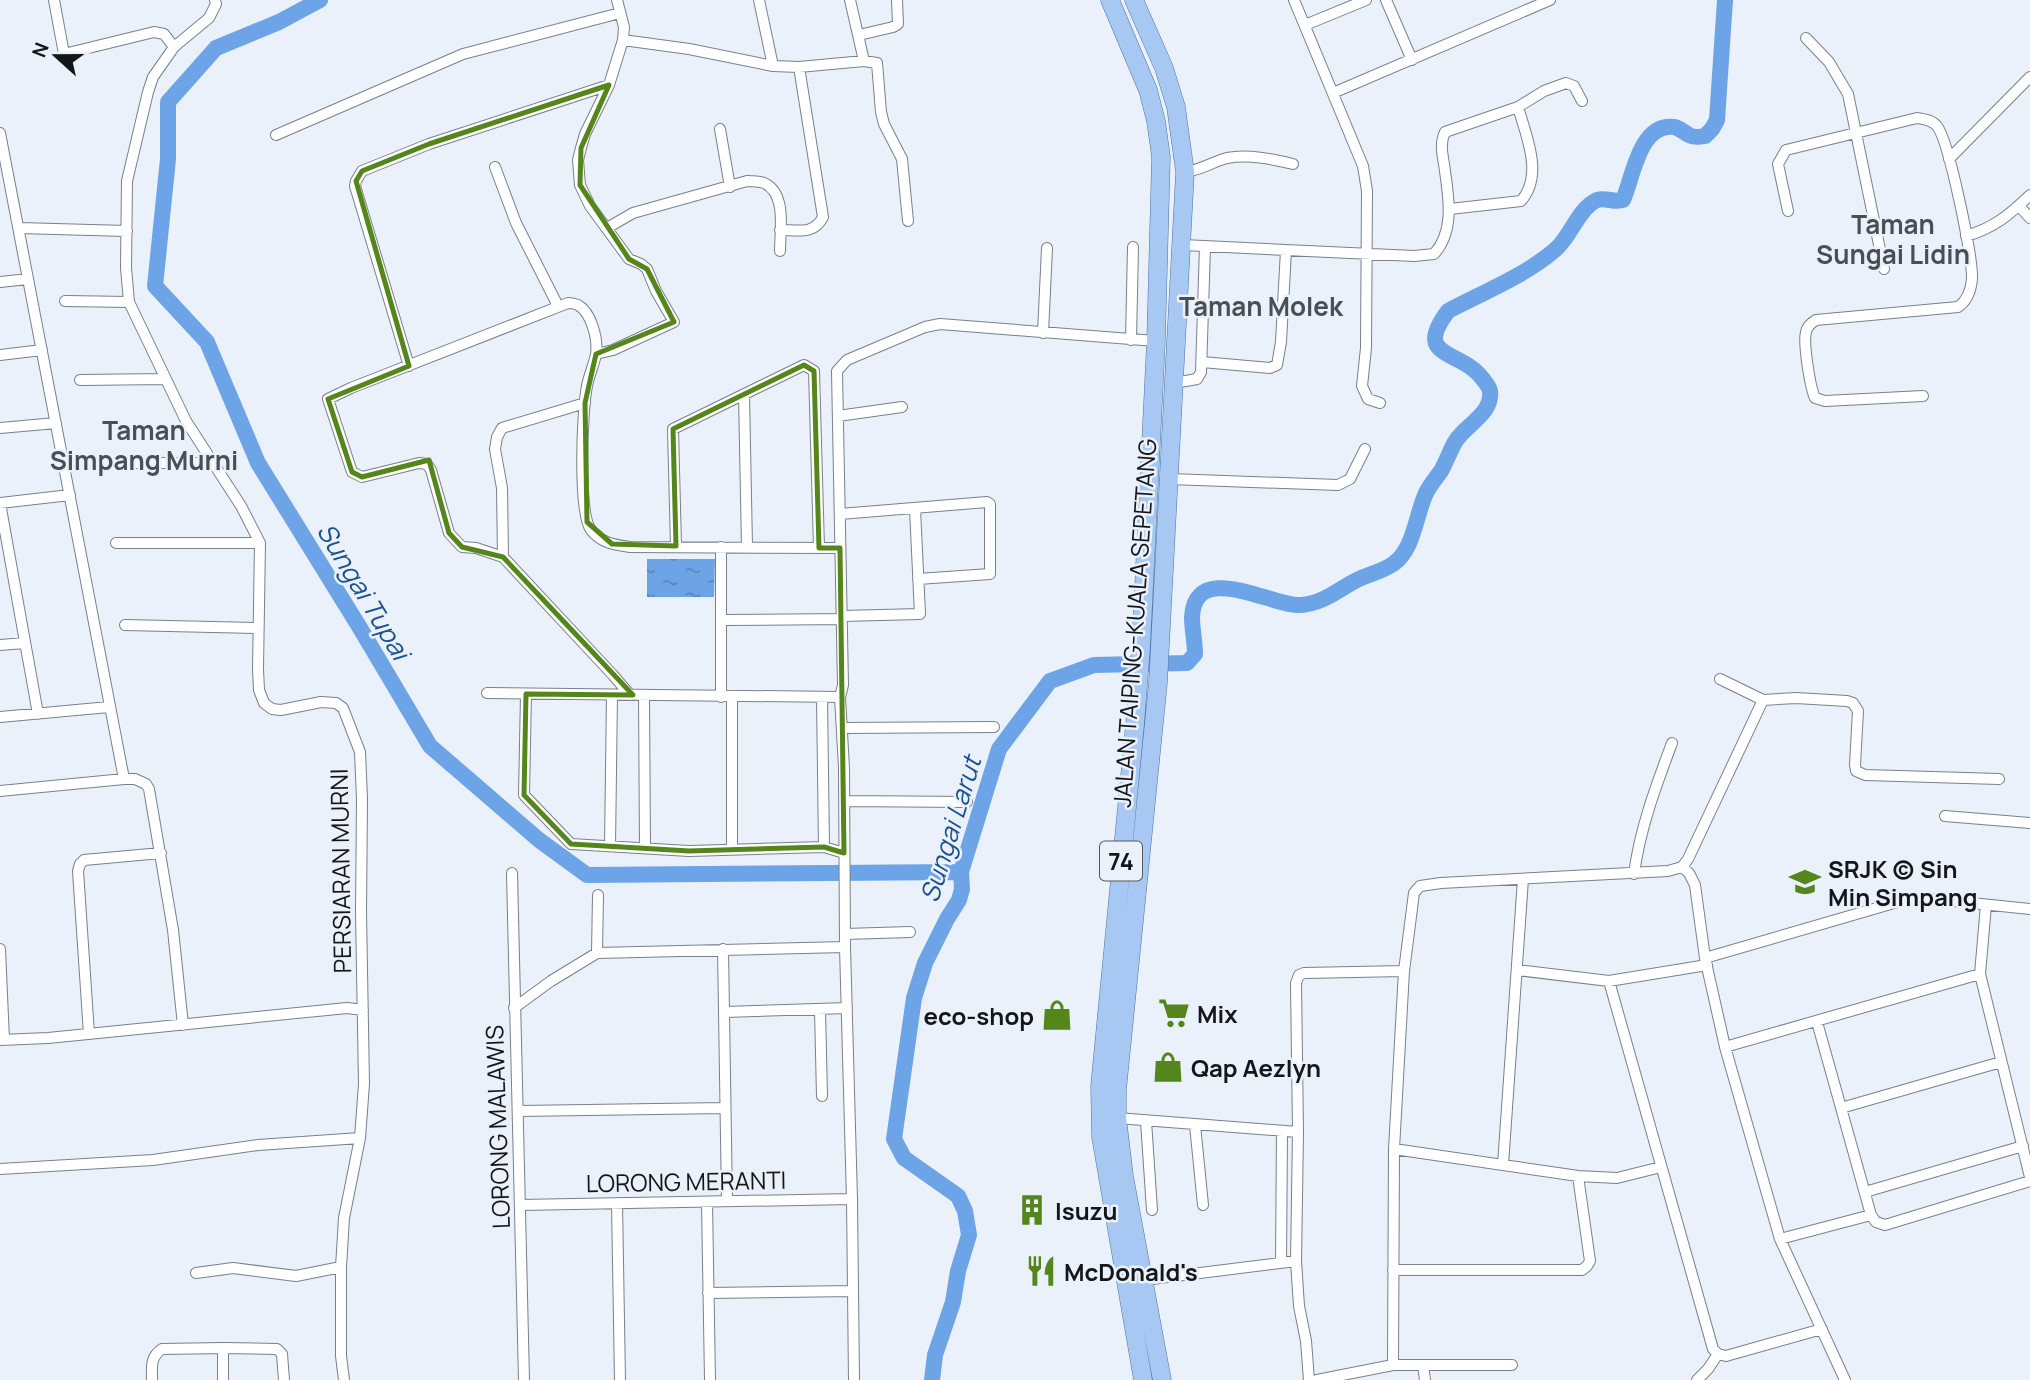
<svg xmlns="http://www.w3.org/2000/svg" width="2030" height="1380" font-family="Manrope,sans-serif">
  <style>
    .water { fill: url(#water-ripples) }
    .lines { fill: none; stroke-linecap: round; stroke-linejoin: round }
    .river { stroke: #6da4e7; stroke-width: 16 }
    .minor-casing { stroke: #798088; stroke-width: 12 }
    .primary-casing { stroke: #4d72a0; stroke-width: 19 }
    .minor { stroke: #fff; stroke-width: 10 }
    .primary { stroke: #a7c8f2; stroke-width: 18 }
    .marked { fill: none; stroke: #54861b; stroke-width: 5; stroke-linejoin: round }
    .labels { text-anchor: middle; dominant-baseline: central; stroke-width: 5; stroke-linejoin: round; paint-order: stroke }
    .shield { fill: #eaf1fa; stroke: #54585c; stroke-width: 2 }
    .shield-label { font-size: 23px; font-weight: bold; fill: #141619 }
    .street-label { font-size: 24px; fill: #141619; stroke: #eaf1fa }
    .poi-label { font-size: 24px; font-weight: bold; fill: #141619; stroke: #eaf1fa; text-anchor: start }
    .neighbourhood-label { font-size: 26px; font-weight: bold; fill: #494f56; stroke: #eaf1fa }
    .water-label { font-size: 26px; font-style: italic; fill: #1c5290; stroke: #eaf1fa }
  </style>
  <defs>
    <pattern id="water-ripples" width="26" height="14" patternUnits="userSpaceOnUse" patternTransform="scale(1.75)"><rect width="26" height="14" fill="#6da4e7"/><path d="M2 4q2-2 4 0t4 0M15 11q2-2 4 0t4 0" fill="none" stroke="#5885ba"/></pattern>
  </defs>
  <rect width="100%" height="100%" fill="#eaf1fa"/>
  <path class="water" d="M647 559H715L714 597H647Z"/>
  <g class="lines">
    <path class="river" d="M320 0 279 22 216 48 168 102V159L155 286 207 342 258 463 360 628 430 746 539 840 587 875 961 872
      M932 1380 935 1355 953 1302 958 1271 969 1235 965 1211 958 1196 904 1158 894 1139 914 998 925 963 947 919 959 900 962 889 961 872 999 749 1050 681 1094 665 1187 663 1195 654C1195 642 1192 629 1192 617 1195 559 1273 607 1301 605 1323 604 1340 588 1359 579 1370 574 1383 571 1393 564 1414 550 1416 514 1426 493 1430 485 1436 478 1441 471 1446 462 1450 451 1455 442 1465 425 1493 414 1490 391 1489 386 1485 382 1482 378 1460 349 1412 359 1448 311 1484 292 1525 276 1556 249 1571 236 1578 209 1597 200 1606 197 1614 203 1623 200 1633 178 1639 123 1674 127 1680 128 1683 132 1689 135 1694 138 1700 137 1705 136L1712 129 1717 120 1725 0"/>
    <defs>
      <path id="minor" d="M54 0 64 54 154 32 164 34 174 47
        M215 0 216 4 209 18 174 47 153 77 148 92 127 181 126 268 129 302 186 421 241 506 260 543 258 669 259 690 264 703 272 709 281 710 321 702 336 703 343 708 360 752 362 799 361 912 364 1084 360 1138 344 1218 341 1267V1356L344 1380
        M759 0 773 66
        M850 0 864 61
        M1294 0 1363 166 1367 191 1366 348 1362 386 1368 399 1380 403
        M1386 0 1412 60
        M1305 25 1366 0
        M859 35 893 27 898 24 897 0
        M1806 38 1829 62 1848 94 1884 269
        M623 40 689 49 773 66 799 67 864 61 877 63 881 112 884 124 902 159 908 221
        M1333 93 1550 0
        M720 129 730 187
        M0 133 124 779
        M276 135 463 54 620 13
        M1949 159 2030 77
        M495 167 516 223 558 306
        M1185 172C1201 170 1212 162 1227 158 1248 154 1272 159 1293 164
        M2019 206 2030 218
        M1450 209 1521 201C1544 175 1526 136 1518 107
        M1788 211 1778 164 1786 150 1917 118C1924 119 1932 120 1937 126 1949 141 1973 258 1972 279 1971 290 1967 301 1958 307L1816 320C1811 323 1807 326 1806 332 1803 343 1810 387 1815 398L1825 401 1923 396
        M19 228 127 231
        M607 228 633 213 747 181C752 181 759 181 764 183 787 193 780 231 780 251
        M780 230C798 230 814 235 823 217L799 67
        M1966 236C1994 228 2009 215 2030 195
        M1183 245 1414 256 1434 254C1456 230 1448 194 1444 164 1442 153 1440 142 1445 132L1518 107 1544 91 1566 83 1574 86 1582 101
        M0 282 28 279
        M65 301 129 302
        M1043 333 1047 248
        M1131 340 1133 247
        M596 354 613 350 674 322 656 291 647 269 641 264 629 259 590 206 580 185 578 160 581 148 585 134 609 85 623 40 624 27 617 0
        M0 355 42 350
        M1202 362 1270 368 1277 365 1281 342 1286 250
        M409 366 355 186 356 181 362 171 429 144 609 85
        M80 380 164 379
        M1174 383 1197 379 1201 372 1205 246
        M744 395 747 547
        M585 403 502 428 497 437 495 449 502 488 503 557 613 675 630 695
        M838 416 902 407
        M0 428 56 423
        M101 463H212
        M1170 479 1338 485 1350 479 1365 449
        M0 503 38 714
        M0 503 70 495
        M840 514 987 502 990 504V574L918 579
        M116 543H260
        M676 546 673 429 804 365 814 371 819 548
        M721 547V697
        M503 557 476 548 462 547 449 533 431 470 427 464 419 463 362 477 352 472 328 399 351 388 568 303C570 303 576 304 578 305 592 313 598 340 596 354 594 365 589 375 587 386 582 410 578 513 591 530 601 543 615 545 630 547L840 548
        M842 616 920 614 915 509
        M721 620 842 619
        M125 625 258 628
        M0 645 25 643
        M487 693 840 697
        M526 694 524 795 571 844 689 851 824 847 844 853
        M644 696 645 848
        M822 697 824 847
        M1763 700 1796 698 1847 701 1853 703 1858 711 1855 765 1856 771 1865 775 1999 779
        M0 717 109 707
        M842 728 994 727
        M0 791 124 779H135L146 784 149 789 173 930 183 1025
        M844 801 967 802
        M1945 816 2030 823
        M610 846 612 695
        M732 850V697
        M1682 867 1689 873 1695 885 1705 958 1725 1047 1780 1239 1845 1380
        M512 873 524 1380
        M1634 874C1640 828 1656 786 1672 743
        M1986 905 1980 974 2030 1177
        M845 934 910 932
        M0 949 4 1040
        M723 949 727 1201
        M597 953 598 895
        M1705 958 1901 901 1933 899 2030 909
        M1517 970 1609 981 1707 965
        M1609 981 1713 1349 1718 1354 1726 1356 1822 1329
        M514 1008 551 981 597 953 845 947
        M820 1010 822 1096
        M724 1012 847 1008
        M1817 1022 1871 1215
        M89 1034 78 871 80 864 84 860 161 853
        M0 1040 48 1038 347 1008 363 1010
        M1725 1047 1980 974
        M1841 1108 2001 1062
        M518 1111 725 1108
        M1117 1118 1298 1132
        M1146 1121 1152 1210
        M1195 1125 1203 1205
        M1394 1149 1578 1176 1617 1178 1661 1167
        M1503 1165 1523 879
        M0 1169 153 1160 258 1145 360 1138
        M1865 1192 2023 1146
        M707 1202 710 1380
        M617 1203 620 1380
        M520 1205 852 1199
        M1780 1239 1871 1215 1876 1222 1885 1225 2030 1181
        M1281 1263 1282 1131
        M1393 1270H1582L1587 1266 1590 1261 1578 1176
        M196 1273 233 1268 296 1276 341 1267
        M1144 1280 1296 1261
        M708 1293 853 1291
        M223 1348 277 1349 282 1354 284 1380
        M1393 1365 1394 1149 1404 971 1414 893 1420 886 1441 883 1668 871 1682 867 1688 859 1763 700 1720 679
        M1423 1365 1425 1380
        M152 1380C152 1367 150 1357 162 1349L223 1348V1380
        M854 1380 852 1199 845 947 844 768 840 697 843 685 837 371 847 360 925 327 940 324 1156 341
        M1309 1380 1306 1341 1299 1306 1296 1261 1298 1132 1296 983 1299 975 1304 973 1404 971
        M1317 1380 1393 1365H1512
        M1697 1380 1708 1369 1718 1354"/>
      <path id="primary" d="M1110 0 1148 90 1156 121 1161 157 1156 341 1141 647 1135 724 1100 1086 1101 1137 1143 1380
        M1134 0 1164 68 1176 107 1185 172 1158 683 1117 1090V1118L1124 1176 1162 1380"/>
    </defs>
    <use href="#minor" class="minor-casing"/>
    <use href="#primary" class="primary-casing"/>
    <use href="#minor" class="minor"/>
    <use href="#primary" class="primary"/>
  </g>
  <path class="marked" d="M609 85 581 148 580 185 629 259 647 269 674 322 596 354 585 403 587 522 612 544 676 546 673 429 804 365 814 371 819 548H840L844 853 824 847 689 851 571 844 524 795 526 694 633 695 503 557 462 547 449 533 429 460 362 477 352 472 328 399 409 366 356 181 362 171 429 144Z"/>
  <defs>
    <symbol id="school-bare" viewBox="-9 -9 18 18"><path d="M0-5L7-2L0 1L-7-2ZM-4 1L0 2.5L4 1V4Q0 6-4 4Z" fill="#54861b" stroke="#eaf1fa" stroke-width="2.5" paint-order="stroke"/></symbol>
    <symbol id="supermarket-bare" viewBox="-9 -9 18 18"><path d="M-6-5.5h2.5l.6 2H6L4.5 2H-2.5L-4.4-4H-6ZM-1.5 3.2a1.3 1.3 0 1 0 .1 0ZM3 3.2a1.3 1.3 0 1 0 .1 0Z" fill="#54861b" stroke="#eaf1fa" stroke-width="2.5" paint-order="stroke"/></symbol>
    <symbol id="shop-bare" viewBox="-9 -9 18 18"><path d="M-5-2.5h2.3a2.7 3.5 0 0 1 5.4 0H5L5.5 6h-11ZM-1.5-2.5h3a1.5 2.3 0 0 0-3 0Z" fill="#54861b" stroke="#eaf1fa" stroke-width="2.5" paint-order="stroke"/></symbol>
    <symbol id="building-bare" viewBox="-9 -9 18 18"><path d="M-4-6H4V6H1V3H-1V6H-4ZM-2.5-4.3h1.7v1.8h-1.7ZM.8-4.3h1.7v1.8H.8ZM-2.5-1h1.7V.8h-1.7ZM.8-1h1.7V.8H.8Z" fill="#54861b" stroke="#eaf1fa" stroke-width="2.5" paint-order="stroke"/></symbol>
    <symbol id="restaurant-bare" viewBox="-9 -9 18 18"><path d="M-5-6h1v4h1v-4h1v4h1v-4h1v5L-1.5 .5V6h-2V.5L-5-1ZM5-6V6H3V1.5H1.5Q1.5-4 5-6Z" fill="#54861b" stroke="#eaf1fa" stroke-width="2.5" paint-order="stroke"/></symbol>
  </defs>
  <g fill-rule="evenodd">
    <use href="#school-bare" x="1783" y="860" width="44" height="44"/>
    <use href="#supermarket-bare" x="1152" y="991" width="44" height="44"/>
    <use href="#shop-bare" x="1035" y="993" width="44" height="44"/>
    <use href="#shop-bare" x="1146" y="1045" width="44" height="44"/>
    <use href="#building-bare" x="1010" y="1188" width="44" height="44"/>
    <use href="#restaurant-bare" x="1019" y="1249" width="44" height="44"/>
  </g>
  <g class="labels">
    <rect class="shield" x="1100" y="841.5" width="42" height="39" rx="5"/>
    <g class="shield-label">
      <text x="1121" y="861">74</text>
    </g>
    <g class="street-label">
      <text transform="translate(1134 623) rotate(-86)">JALAN TAIPING-KUALA SEPETANG</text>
      <text transform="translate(340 871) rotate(-91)">PERSIARAN MURNI</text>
      <text transform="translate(497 1127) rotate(-92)">LORONG MALAWIS</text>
      <text transform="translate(686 1181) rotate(-1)">LORONG MERANTI</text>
    </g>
    <g class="poi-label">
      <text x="1828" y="868">SRJK (c) Sin<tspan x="1828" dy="28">Min Simpang</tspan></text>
      <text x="1197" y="1013">Mix</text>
      <text x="1034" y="1015" text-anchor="end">eco-shop</text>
      <text x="1191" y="1067">Qap Aezlyn</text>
      <text x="1055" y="1210">Isuzu</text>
      <text x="1064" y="1271">McDonald's</text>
    </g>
    <g class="neighbourhood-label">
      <text x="1893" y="224">Taman<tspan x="1893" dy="30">Sungai Lidin</tspan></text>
      <text x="1261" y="306">Taman Molek</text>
      <text x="144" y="430">Taman<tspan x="144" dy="30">Simpang Murni</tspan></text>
    </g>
    <g class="water-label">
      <text transform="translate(364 591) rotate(59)">Sungai Tupai</text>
      <text transform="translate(950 829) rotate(-73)">Sungai Larut</text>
    </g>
  </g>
  <g transform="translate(56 56) rotate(291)" stroke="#eaf1fa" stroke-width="5" paint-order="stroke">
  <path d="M0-5L12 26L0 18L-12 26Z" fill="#141619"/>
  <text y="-10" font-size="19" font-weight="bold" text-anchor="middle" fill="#141619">N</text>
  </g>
</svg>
